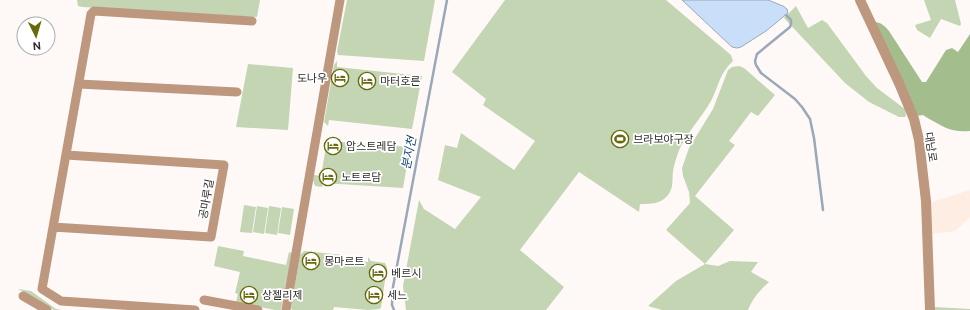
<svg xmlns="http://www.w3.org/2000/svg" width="970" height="310" font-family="'DM Sans','Noto Sans KR',sans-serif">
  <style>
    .industrial { fill: #feede2 }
    .green { fill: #c3d5b3 }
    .forest { fill: #a4bd8d }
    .water { fill: #c9def8; stroke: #9aa8ba }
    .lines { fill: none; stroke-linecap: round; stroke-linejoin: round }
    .stream { stroke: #9aa8ba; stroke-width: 2.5 }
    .minor { stroke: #be987e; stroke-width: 9 }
    .tertiary { stroke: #be987e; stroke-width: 10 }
    .labels { text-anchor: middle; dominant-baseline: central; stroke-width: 3.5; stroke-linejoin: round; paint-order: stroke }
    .poi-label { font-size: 11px; fill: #2e2b2a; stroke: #fff; text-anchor: start }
    .street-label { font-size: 11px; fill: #2e2b2a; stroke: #fff }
    .water-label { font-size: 12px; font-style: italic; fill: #154176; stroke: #fff }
  </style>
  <rect width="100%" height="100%" fill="#fef9f7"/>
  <path class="industrial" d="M970 190V217L955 231 930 234 929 203Z"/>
  <path class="green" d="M77 0H260L257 17 82 7 78 6Z
    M347 0H435L424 61 338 55 337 51Z
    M505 0H666L731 55 733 61C719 74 719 86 711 101 701 119 685 134 678 153 676 159 674 165 673 171 672 180 674 187 668 195 661 204 651 204 640 204L639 212 579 172 520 250 564 287 546 310H406L403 286 419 200 424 209 455 229 481 197 438 180 445 145 457 148 461 133 514 170 535 141 483 105 486 99 452 72Z
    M924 0H955L961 24 960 26 941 19 930 38 917 30 915 25 931 20Z
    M796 6 808 28 822 20 827 23 866 76 877 88 905 109 906 115 905 117H899L869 102 845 83 784 18Z
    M337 61V67L422 76 412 129 329 120 328 126 324 122 334 65Z
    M248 64 293 68 288 130 236 127Z
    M739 66 744 68 775 95 758 116 751 112 729 141 735 145 695 196 734 230 705 264 718 266 730 261 758 262 751 272 769 282C759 291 753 298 748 310H662L648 306 676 281 705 264 666 230 690 203 689 192 683 176 682 168 689 148 713 109 728 70 732 67Z
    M327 141 410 147 403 188 323 183 322 187 315 186 313 180 314 175 321 176Z
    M244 205 256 207 252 233 240 232Z
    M257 206 268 208 264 234 253 232Z
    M269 206 281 208 277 235 265 233Z
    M282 207 294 209 290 235 278 233Z
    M218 246 244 251 243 256 286 265 289 252 292 253 281 310H275L236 302 238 294 235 293 240 272 214 266Z
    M304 251 344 255V258L368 262V257L371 261 385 263 387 267 381 307 380 309 368 310 334 307 333 310H292L291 308 300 255Z
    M18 289 31 291 56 309 63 310H54Z
    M934 307 970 309V310H934Z"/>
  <path class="forest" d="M874 22C881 22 885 26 889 31L922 82H926L946 50 952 48 958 52 970 34V131C951 133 942 126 926 117L923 115 917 116Z"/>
  <path class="water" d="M682 0H768L783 6 787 9 788 13 766 31 741 47 737 48 732 47Z"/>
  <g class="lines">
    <path class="stream" d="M786 15 791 20V24L790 27 757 54 755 61 756 65 761 73 795 99 802 107 810 119 814 138 823 210
      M394 310 392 305 393 287 447 0"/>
    <path class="minor" d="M79 84 237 92
      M53 227 211 237 224 165 66 155
      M23 296 47 310
      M204 300 258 310
      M195 310 61 301 42 289 91 14 94 11 252 21
      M286 310 340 0"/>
    <path class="tertiary" d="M860 0 899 83 914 119 919 140 926 201 930 310"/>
  </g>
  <defs>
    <symbol id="hotel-ring" viewBox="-11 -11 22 22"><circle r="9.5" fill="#fff" stroke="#666a0b" stroke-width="1.5"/><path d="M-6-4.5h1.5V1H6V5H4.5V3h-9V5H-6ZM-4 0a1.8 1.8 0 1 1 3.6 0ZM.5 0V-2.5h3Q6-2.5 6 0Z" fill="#666a0b"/></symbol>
    <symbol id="stadium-ring" viewBox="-11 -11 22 22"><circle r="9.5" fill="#fff" stroke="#666a0b" stroke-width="1.5"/><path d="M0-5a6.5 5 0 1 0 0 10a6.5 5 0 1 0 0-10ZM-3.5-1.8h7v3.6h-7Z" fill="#666a0b"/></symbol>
  </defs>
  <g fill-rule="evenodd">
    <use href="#hotel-ring" x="330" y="68" width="20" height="20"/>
    <use href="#hotel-ring" x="357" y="71" width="20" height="20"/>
    <use href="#stadium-ring" x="610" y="129" width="20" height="20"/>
    <use href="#hotel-ring" x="323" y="136" width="20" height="20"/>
    <use href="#hotel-ring" x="318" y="167" width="20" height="20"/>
    <use href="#hotel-ring" x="301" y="251" width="20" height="20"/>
    <use href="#hotel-ring" x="368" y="263" width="20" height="20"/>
    <use href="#hotel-ring" x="239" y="285" width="20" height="20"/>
    <use href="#hotel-ring" x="364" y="285" width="20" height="20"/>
  </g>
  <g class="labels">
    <g class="poi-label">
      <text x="327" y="78" text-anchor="end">도나우</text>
      <text x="380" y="81">마터호른</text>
      <text x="633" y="139">브라보야구장</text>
      <text x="346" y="146">암스트레담</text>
      <text x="341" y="177">노트르담</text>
      <text x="324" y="261">몽마르트</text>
      <text x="391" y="273">베르시</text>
      <text x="262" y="295">상젤리제</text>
      <text x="387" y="295">세느</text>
    </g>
    <g class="street-label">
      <text transform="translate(931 147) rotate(81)">대남로</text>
      <text transform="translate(206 199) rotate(-80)">공마루길</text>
    </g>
    <g class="water-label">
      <text transform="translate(409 153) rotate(-79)">분지천</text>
    </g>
  </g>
  <g transform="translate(36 36) rotate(175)"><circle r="19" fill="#ffffff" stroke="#abaaaa"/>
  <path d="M0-3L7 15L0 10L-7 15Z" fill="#666a0b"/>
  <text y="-6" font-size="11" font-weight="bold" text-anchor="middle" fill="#2e2b2a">N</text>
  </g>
</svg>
